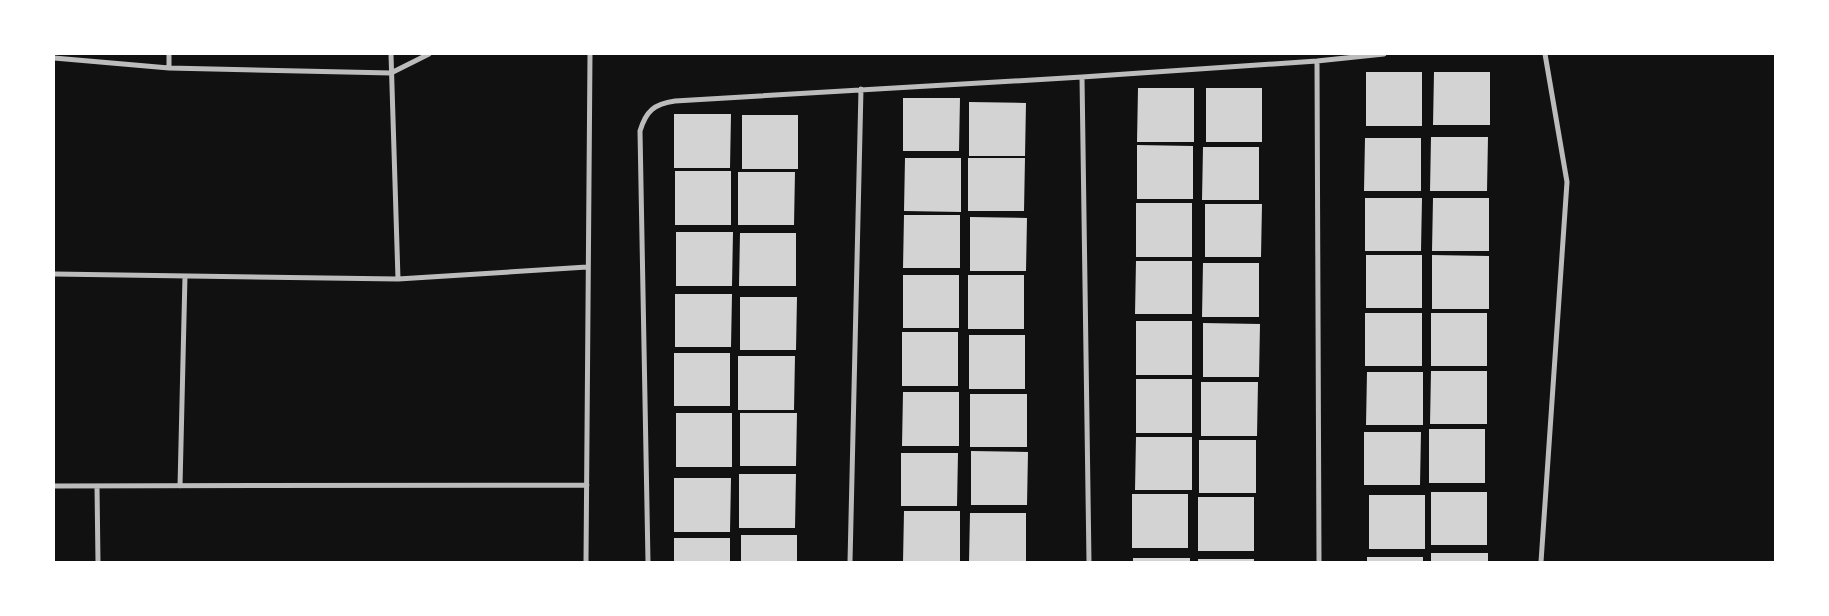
<svg xmlns="http://www.w3.org/2000/svg" width="1829" height="616" font-family="Raleway,sans-serif">
  <style>
    .building { fill: #d3d3d3 }
    .lines { fill: none; stroke-linecap: round; stroke-linejoin: round }
    .minor { stroke: #bcbcbc; stroke-width: 5 }
  </style>
  <rect width="100%" height="100%" fill="#111"/>
  <path class="building" d="M1366 72H1422V126H1366Z
    M1434 72H1490V125H1433Z
    M1138 88H1194V142H1137Z
    M1206 88H1262V142H1206Z
    M903 98H960L959 151H903Z
    M969 102 1026 103 1025 156H969Z
    M674 114H731L730 168H674Z
    M742 115H798V169H742Z
    M1431 137H1488L1487 191H1430Z
    M1365 138H1421V191H1364Z
    M1137 145 1193 146V199H1137Z
    M1203 147H1259V200H1202Z
    M905 158H961V212L904 211Z
    M968 158H1025L1024 211H968Z
    M675 171H731V225H675Z
    M738 172H795L794 225H738Z
    M1365 198H1422L1421 251H1365Z
    M1433 198H1489V251H1432Z
    M1136 203H1192V257H1136Z
    M1205 204H1262L1261 257H1205Z
    M904 215H960V268H903Z
    M970 217 1027 218 1026 271H970Z
    M676 232H733L732 286H676Z
    M740 233H796V286H739Z
    M1366 255H1422V308H1366Z
    M1432 255 1489 256V309H1432Z
    M1136 261H1192V314H1135Z
    M1203 263H1259V317H1202Z
    M903 275H959V328H903Z
    M968 275H1024V329H968Z
    M675 294H732L731 347H675Z
    M740 297H797L796 350H740Z
    M1365 313H1422V366H1365Z
    M1431 313H1487V366H1431Z
    M1136 321H1192V375H1136Z
    M1203 323 1260 324 1259 377H1203Z
    M902 332H958V386H902Z
    M969 335H1025V389H969Z
    M674 353H730V406H674Z
    M738 356H795L794 410H738Z
    M1431 371H1487V424H1430Z
    M1367 372H1423V425H1366Z
    M1136 379H1192V433H1136Z
    M1201 382H1258L1257 436H1201Z
    M903 392H959V446H902Z
    M970 394H1027V447H970Z
    M676 413H732V467H676Z
    M740 413H797L796 466H740Z
    M1429 429H1485V483H1429Z
    M1364 432H1421L1420 485H1364Z
    M1136 437H1192V490H1135Z
    M1199 440H1256V493H1199Z
    M971 451 1028 452 1027 505H971Z
    M901 453H958L957 506H901Z
    M739 474H796L795 528H739Z
    M674 478H731L730 532H674Z
    M1431 492H1487V545H1431Z
    M1132 494H1188V548H1132Z
    M1369 495H1425V549H1369Z
    M1198 497H1254V551H1198Z
    M904 511H960V562H903Z
    M970 513H1026V562H969Z
    M741 535H797V562H741Z
    M674 538H730V562H674Z
    M1431 553H1488V562H1431Z
    M1367 557H1423V562H1367Z
    M1133 558H1190V562H1133Z
    M1198 559H1254V562H1198Z"/>
  <g class="lines">
    <path class="minor" d="M391 54 398 279
      M54 58 169 68 391 73 429 54
      M1317 61 1319 562
      M169 68V54
      M1082 77 1089 562
      M54 274 398 279 587 267
      M54 486 587 485
      M97 486 98 562
      M180 486 185 276
      M586 562 590 54
      M648 562 640 131C646 111 654 104 675 101L1082 77 1317 61 1384 54
      M850 562 861 89
      M1541 562 1567 182 1545 54"/>
  </g>
  <rect width="1829" height="616" fill="none" stroke="#ffffff" stroke-width="110"/>
</svg>
